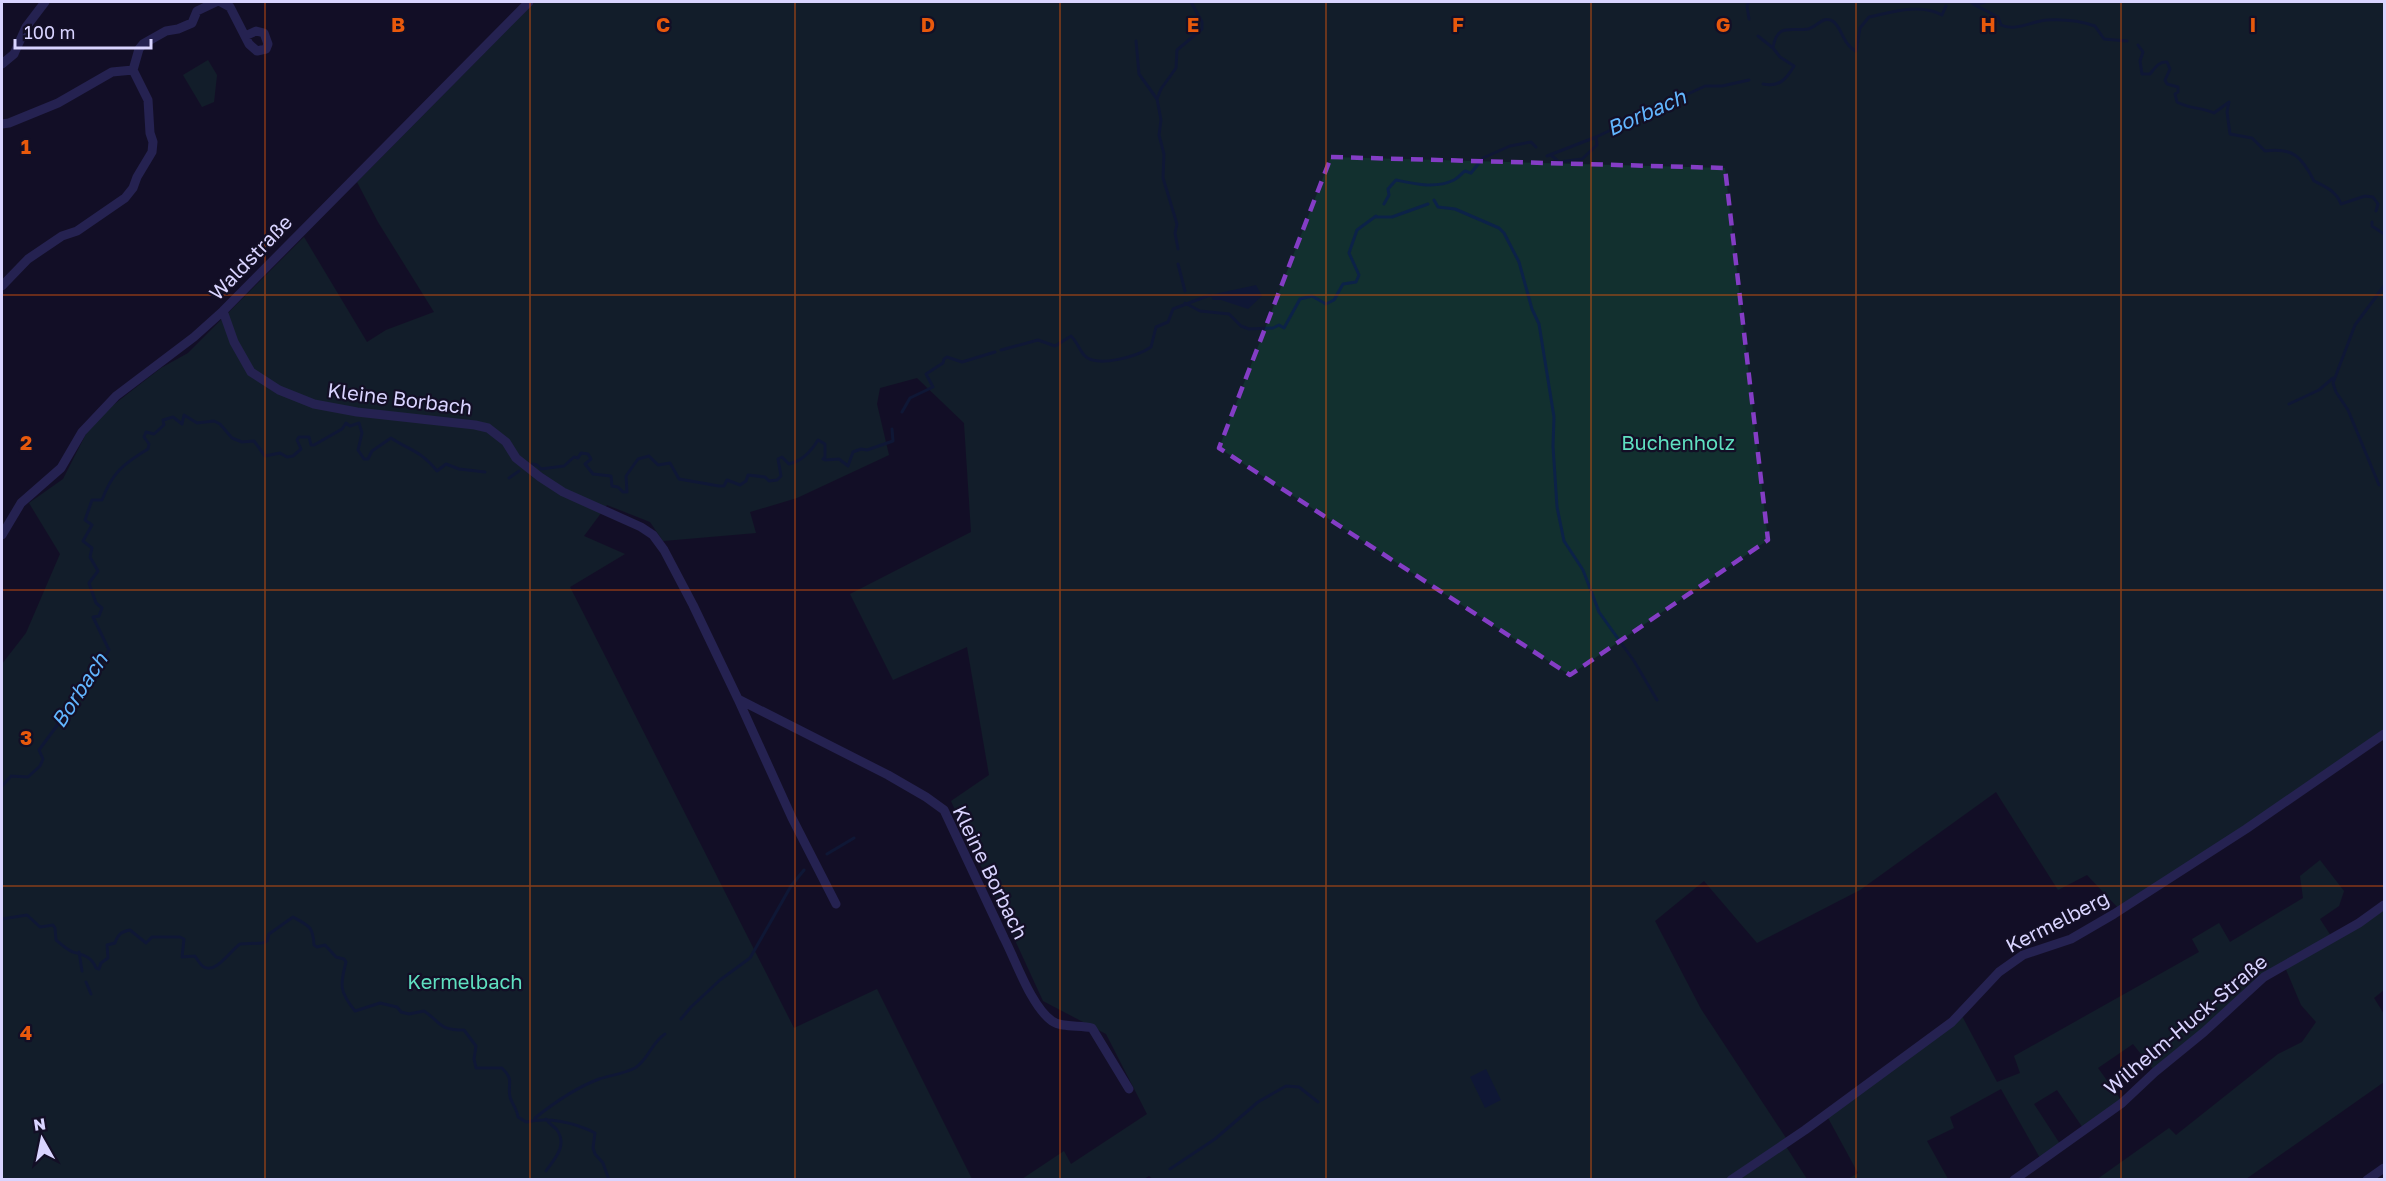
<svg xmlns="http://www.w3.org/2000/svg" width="2386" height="1181" font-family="'Golos Text',sans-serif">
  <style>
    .green { fill: #12302f }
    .water { fill: #0c2248 }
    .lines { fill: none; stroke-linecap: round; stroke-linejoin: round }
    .stream { stroke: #0c2248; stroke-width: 3 }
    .minor { stroke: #3d3a85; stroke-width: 9 }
    .marked { fill: none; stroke: #843dc5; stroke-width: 4.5; stroke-dasharray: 12 8; stroke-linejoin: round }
    .grid { fill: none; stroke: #e8590c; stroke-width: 1.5; stroke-opacity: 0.55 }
    .labels { text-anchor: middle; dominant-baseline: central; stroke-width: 4.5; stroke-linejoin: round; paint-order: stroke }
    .street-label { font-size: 20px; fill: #d9d4ff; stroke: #130f26 }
    .park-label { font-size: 20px; fill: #5fe0c0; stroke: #130f26 }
    .water-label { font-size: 21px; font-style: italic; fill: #62b6ff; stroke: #130f26 }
    .grid-label { font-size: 20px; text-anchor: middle; font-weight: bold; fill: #e8590c; stroke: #130f26; stroke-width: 4.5; stroke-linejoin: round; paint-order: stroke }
  </style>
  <rect width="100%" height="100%" fill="#130f26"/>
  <path class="green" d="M535 2H2384V731L2120 910 2087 875 2058 890 1996 792 1860 890 1757 943 1704 881 1655 921 1701 1009 1786 1138 1726 1179 1154 1180 1149 1176 1142 1180 1022 1179 1064 1151 1071 1164 1147 1114 1106 1034 1043 1001 951 801 989 775 967 647 893 680 850 594 971 532 964 423 917 378 880 388 877 404 889 455 797 498 750 512 756 533 663 541 650 522 607 505 584 536 625 554 570 587 794 1028 877 989 972 1179H2V664L26 633 60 554 29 503 63 479 86 434 103 413 161 368 188 353 304 237 367 342 386 330 434 312 378 222 357 182Z
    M208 60 217 75 214 102 202 107 183 75Z
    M2320 860 2344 891 2339 906 2320 919 2331 936 2292 956 2153 1069 2133 1044 2098 1068 2121 1100 2083 1128 2057 1090 2034 1104 2060 1144 2040 1158 2001 1089 1950 1117 1954 1128 1927 1141 1948 1179H1848L1858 1173 1827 1116 1962 1016 1997 1082 2020 1073 2014 1056 2199 952 2192 939 2219 923 2230 942 2303 898 2300 876Z
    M2384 909V990L2374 998 2384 1014V1082L2246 1179 2096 1180 2169 1128 2176 1135 2278 1054 2302 1042 2316 1022 2301 1005 2285 967Z
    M1785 1145 1807 1179 1735 1180Z"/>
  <path class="water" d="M1256 285 1262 296 1248 309 1221 300H1213L1210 295Z
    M1486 1069 1501 1100 1485 1108 1470 1077Z"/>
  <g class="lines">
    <path class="stream" d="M1971 2 1975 5 1985 2
      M1975 5 1998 17 2001 25C2015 32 2032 21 2047 20 2062 19 2081 21 2095 26L2104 39 2127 41
      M1749 19 1747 6 1749 2
      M1758 36 1773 48
      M1136 41 1139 74 1157 99
      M2138 45 2143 52 2140 61 2142 74H2150C2155 68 2159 61 2167 62L2170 69 2165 80 2167 84 2178 87V92L2175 94 2177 102C2189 109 2201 107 2214 113L2229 102 2227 112 2230 134 2252 138 2265 151C2293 147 2302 157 2314 181 2326 187 2336 191 2341 204L2365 196 2373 197 2378 204 2376 211
      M1763 84C1779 87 1786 80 1794 66L1780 57 1773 48C1777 22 1791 32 1808 29 1817 27 1824 14 1834 22 1842 29 1844 46 1856 51L1860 28 1869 17C1892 12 1920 3 1942 15L1946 6
      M1547 156 1596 137 1705 86H1722L1749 80
      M1552 156 1559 162 1582 159 1597 145 1596 137
      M1434 200 1438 207 1455 209 1499 228 1504 233 1519 262 1532 309 1539 324 1554 417 1553 446 1557 507 1564 541 1583 570 1599 612 1634 661 1657 700
      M1384 204 1389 195 1388 189 1396 180C1415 184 1435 189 1454 180 1458 178 1461 174 1465 171L1471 173 1483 158 1510 146 1531 142 1536 147
      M1375 217H1392L1428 204
      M2372 222V226L2384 234
      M1178 249 1175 233 1177 224 1163 178 1164 154 1159 135 1161 120 1157 99 1161 89 1176 68 1177 50 1202 29V22L1191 2
      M1178 264 1185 291
      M1185 303 1200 311 1229 314 1241 326 1249 329 1273 328 1279 325 1284 328 1300 299 1312 296 1326 304 1334 300 1343 284 1356 282 1359 275 1349 253 1357 230 1376 216
      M1001 350 1038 340 1055 346 1071 336C1077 342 1079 349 1084 355 1096 369 1138 356 1151 347L1156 327 1168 322 1173 309 1210 295
      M2289 404 2319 390 2333 378
      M902 412 910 398 933 387 926 374 943 363 944 359 947 357 962 362 995 352
      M532 464 537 465 541 469 564 466 574 457 578 458 581 453 588 454 591 459 585 464 593 474 611 476 612 486 618 487 623 492H627L626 476 638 459 649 456 658 465 670 463 679 479 719 486H724L727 480 740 485 746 481 748 475 765 477 769 481 777 480 781 476 778 459 782 457 789 464C802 461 812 450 818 440L825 444V457L823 459 825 460 839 459 848 466 853 452 861 449 867 450 893 441 892 429
      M509 478 519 471
      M2379 485 2348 410 2336 392 2333 383 2355 325 2384 286
      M2 786 11 776 28 777 40 766 43 759 39 750 78 697 109 650 93 617 99 616 102 608 96 603 89 583 98 571 90 557 92 548 83 541 92 525 85 520 92 500H102C112 473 123 464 148 449L149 444 144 437 146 432 154 434 164 425 163 420 173 417 182 424 184 415 197 423 214 421 220 424 232 438 242 442 254 441 265 456 280 453 287 457 293 456 301 449 297 440 299 437H309L311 445H314L342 429 346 423 350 426 359 423 362 433 358 450 364 459H368L372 451 391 438C411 451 421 451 437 471L446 464 459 469 485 472
      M827 854 854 838
      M2 919 27 915 40 927 53 925 55 928 56 940C61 944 67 950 73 952 83 955 91 956 96 968L99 969 101 963 108 958 107 945 115 943C118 934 121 932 130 930L146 943 152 937H180L184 939 182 957 195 956C197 959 201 966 204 967 216 974 231 950 240 944L263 943 267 941 269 934 293 917C309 926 313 926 314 945L317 947 325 945 336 957 344 959 346 962C340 985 339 991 355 1011L380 1003 397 1007 401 1012 409 1014 424 1011C442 1023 438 1030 464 1030L476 1046 474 1059 476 1068H502C515 1081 507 1083 510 1097 512 1104 517 1109 518 1117L526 1122C548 1117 574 1122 595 1133L593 1148 595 1154 603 1163 609 1180
      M79 952 82 971
      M86 982 91 994
      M681 1019 691 1007 720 980 750 958 791 886 804 870
      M535 1118C555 1102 575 1088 599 1079 611 1075 623 1074 635 1068 649 1059 651 1043 665 1034
      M1170 1169 1215 1139 1258 1102 1286 1086 1299 1087 1318 1102
      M546 1171C554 1159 568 1146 557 1130 554 1126 549 1124 546 1119"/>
    <path class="minor" d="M221 2 230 7 249 44 257 51 266 49 268 44 264 33 256 31 245 36
      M2 64 14 54 26 27 45 2
      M2 124 9 123 58 103 112 72 133 70 139 49 143 44 166 31 178 29 192 23 197 11 216 2
      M2 286 28 259 62 236 77 231 125 198 133 188 137 177 152 152 153 142 150 133 148 100 133 70
      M223 311 234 342 251 372 279 390 314 404 357 412 475 425 488 428 506 442 516 458 540 477 563 492 641 527 653 535 664 550 693 605 738 699 888 775 926 797 944 810C964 852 984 895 1004 938 1016 961 1031 1006 1052 1021 1062 1028 1080 1025 1092 1028L1129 1089
      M2 535 21 503 61 468 82 432 116 396 194 337 223 311 529 2
      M738 699 792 818 836 904
      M1731 1180 1805 1130 1952 1022 1999 972 2023 955 2071 939 2114 914 2246 829 2384 734
      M2014 1180 2122 1103 2155 1072 2204 1032 2264 977 2359 923 2384 905
      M2367 1180 2384 1168"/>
  </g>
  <path d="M0 0H2386V1181H0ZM1331 157 1725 168 1768 540 1570 675 1219 448Z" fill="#130f26" fill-opacity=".55" fill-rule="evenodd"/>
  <path class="marked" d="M1331 157 1725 168 1768 540 1570 675 1219 448Z"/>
  <path class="grid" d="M265 2V1180M530 2V1180M795 2V1180M1060 2V1180M1326 2V1180M1591 2V1180M1856 2V1180M2121 2V1180M2 295H2384M2 590H2384M2 886H2384"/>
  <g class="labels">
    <g class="street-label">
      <text transform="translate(250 257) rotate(-46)">Waldstraße</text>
      <text transform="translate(400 398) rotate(7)">Kleine Borbach</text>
      <text transform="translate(991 872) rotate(64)">Kleine Borbach</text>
      <text transform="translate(2057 921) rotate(-27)">Kermelberg</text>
      <text transform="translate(2185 1024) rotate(-40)">Wilhelm-Huck-Straße</text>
    </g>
    <g class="park-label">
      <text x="1678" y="442">Buchenholz</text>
      <text x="465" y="981">Kermelbach</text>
    </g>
    <g class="water-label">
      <text transform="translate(1646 112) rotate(-24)">Borbach</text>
      <text transform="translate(79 690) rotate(-57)">Borbach</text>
    </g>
  </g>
  <g class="grid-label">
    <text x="398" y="32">B</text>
    <text x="663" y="32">C</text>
    <text x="928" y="32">D</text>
    <text x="1193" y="32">E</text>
    <text x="1458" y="32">F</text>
    <text x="1723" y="32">G</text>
    <text x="1988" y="32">H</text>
    <text x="2253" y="32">I</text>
    <text x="26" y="154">1</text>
    <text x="26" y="450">2</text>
    <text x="26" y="745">3</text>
    <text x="26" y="1040">4</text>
  </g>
  <rect width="2386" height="1181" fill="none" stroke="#d9d4ff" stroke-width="6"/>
  <g transform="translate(42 1139) rotate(351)" stroke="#130f26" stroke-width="4.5" paint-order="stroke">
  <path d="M0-4.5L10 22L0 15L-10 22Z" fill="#d9d4ff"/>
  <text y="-9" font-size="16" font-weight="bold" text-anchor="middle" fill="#d9d4ff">N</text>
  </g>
  <path d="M15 39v9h136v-9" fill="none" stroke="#d9d4ff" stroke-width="3"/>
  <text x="24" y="39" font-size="18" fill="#d9d4ff" stroke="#130f26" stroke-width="4.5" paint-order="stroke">100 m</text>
</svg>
